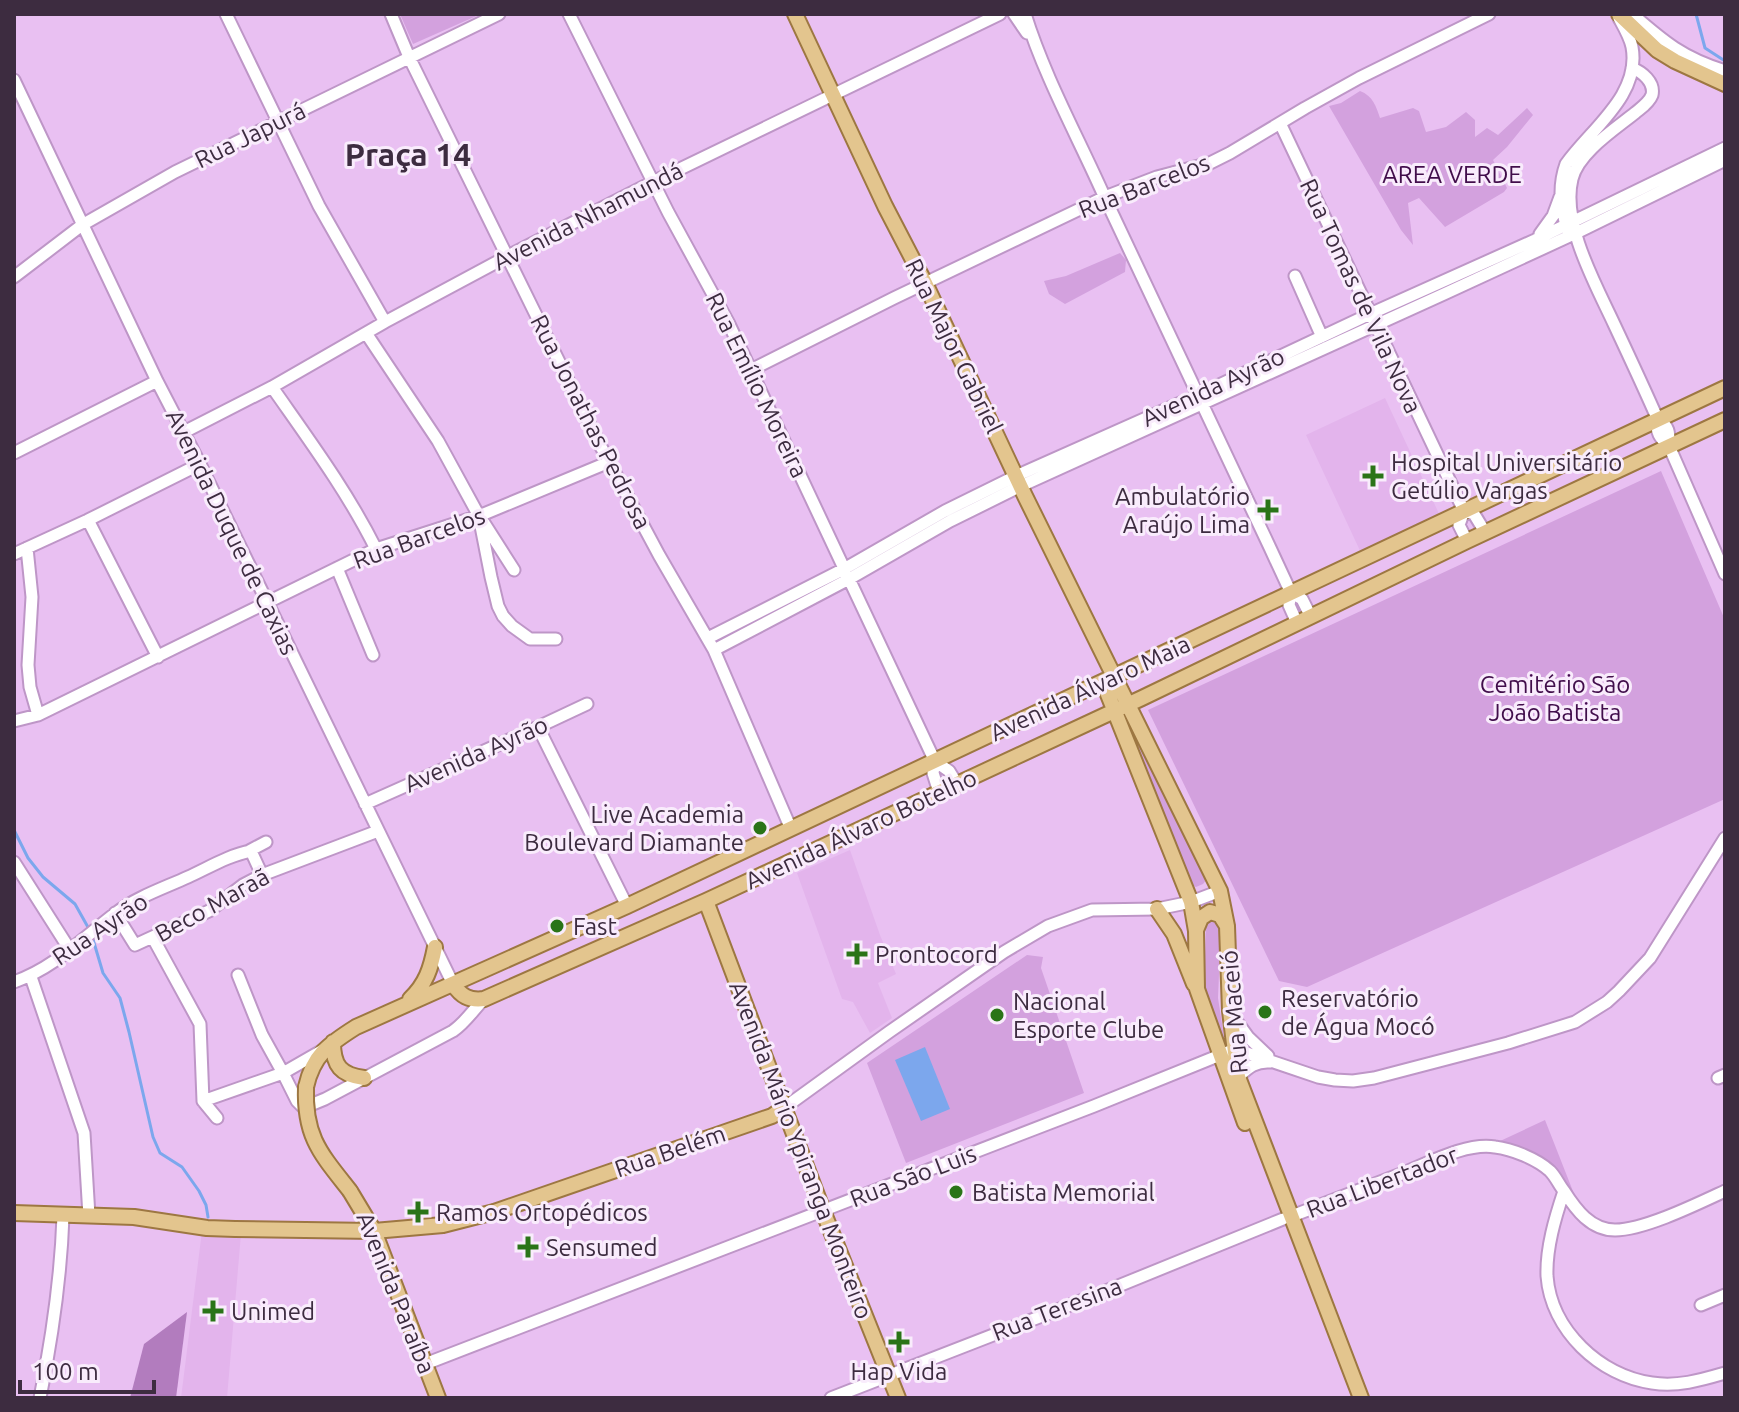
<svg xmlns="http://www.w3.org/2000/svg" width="1739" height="1412" font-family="Ubuntu,sans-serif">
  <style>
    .built { fill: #e3b4ec }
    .green { fill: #d3a1de }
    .forest { fill: #b27cbe }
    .water { fill: #7ca7ed }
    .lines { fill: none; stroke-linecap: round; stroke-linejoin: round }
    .stream { stroke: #7ca7ed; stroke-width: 3 }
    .minor-casing { stroke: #be96c7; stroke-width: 15 }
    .major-casing { stroke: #9d7742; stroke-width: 18 }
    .minor { stroke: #fff; stroke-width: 11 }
    .major { stroke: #e3c58e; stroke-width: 14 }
    .major-bridge-casing { stroke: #9d7742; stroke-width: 18; stroke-linecap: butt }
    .major-bridge { stroke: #e3c58e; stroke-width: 14 }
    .poi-dot { fill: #2a7418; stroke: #f9ecfc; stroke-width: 3 }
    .labels { text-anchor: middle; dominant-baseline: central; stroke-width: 6; stroke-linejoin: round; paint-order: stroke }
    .street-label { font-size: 24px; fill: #3d2c40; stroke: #f9ecfc }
    .park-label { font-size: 24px; fill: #410d4b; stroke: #f9ecfc }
    .poi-label { font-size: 24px; fill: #3d2c40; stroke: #f9ecfc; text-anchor: start }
    .district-label { font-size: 32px; font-weight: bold; fill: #3d2c40; stroke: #f9ecfc }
  </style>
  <rect width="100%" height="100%" fill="#e9c0f2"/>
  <path class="built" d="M1385 398 1441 518 1362 555 1306 435Z
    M850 850 880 935 896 974 878 983 892 1018 870 1033 853 1002 842 999 797 873Z
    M202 1231 241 1234 227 1398H181Z"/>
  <path class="green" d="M400 14H481L413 44Z
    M1360 91C1373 96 1376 106 1380 118L1413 108 1419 111 1426 132 1446 127 1466 112 1475 120V137L1487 128 1498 135 1527 108 1533 115 1507 147 1493 160 1507 188 1504 192 1445 227 1419 198 1408 203 1413 245 1401 230 1329 106 1341 103Z
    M1120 253 1126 260 1125 272 1065 304 1049 294 1044 281 1066 276Z
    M1661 471 1725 620V799L1307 987 1279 981 1148 710Z
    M1125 710 1207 879 1203 884 1196 887 1192 885 1121 712Z
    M1214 920 1221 928 1218 998 1230 1075 1204 988 1206 924Z
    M1027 955 1043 957 1041 968 1084 1093 906 1163 867 1063Z
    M1545 1120 1578 1204 1527 1153 1498 1142Z"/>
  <path class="forest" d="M187 1312 176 1398H130L144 1344Z"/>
  <path class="water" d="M925 1047 950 1109 921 1121 895 1060Z"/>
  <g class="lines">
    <path class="stream" d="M1696 14 1705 48 1725 61
      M14 830 28 858 43 877 75 904 89 929
      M92 936 103 973 120 998 129 1032 153 1137 160 1153 182 1167 199 1191 206 1205 208 1217"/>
    <defs>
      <path id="minor" d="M226 14 319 206 385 322
        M391 14 409 57 599 443 659 555 714 650 791 829
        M569 14 668 212 728 322 931 753 935 761 949 771 957 784
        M1014 14 1027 33
        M1025 14C1045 78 1078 137 1105 198 1167 330 1230 461 1291 593L1289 605 1297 623
        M1632 14C1664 42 1683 58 1725 71
        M1632 68C1642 72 1655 82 1652 95 1649 103 1641 108 1635 113 1615 129 1578 153 1572 179 1561 223 1596 285 1614 324 1629 356 1644 388 1658 420 1670 426 1669 434 1669 446
        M14 80 157 381 200 464 453 984
        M1280 123 1464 511 1474 514 1485 532
        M1568 231C1560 208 1558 186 1566 164 1591 129 1641 95 1632 47 1630 37 1624 27 1619 18
        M1540 234 1553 216 1560 197
        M1295 276 1322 337
        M14 277 82 225 175 172 499 14
        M366 333 438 441 479 516 491 577 498 606 503 616 512 626 530 639H556
        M751 370 894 298 1105 197 1157 177 1210 163 1230 153 1305 108 1359 78 1489 14
        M272 387C309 440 347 491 376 549
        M1658 420C1655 432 1660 438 1669 446L1725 574
        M184 432 272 387 385 322 508 256 653 182 1000 14
        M14 453 157 381
        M1464 511 1459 525 1467 541
        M88 520 158 657
        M484 523 514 570
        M27 548 32 597 28 665 30 687 38 715
        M14 554 88 520 200 464
        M337 568 373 655
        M1291 593 1302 599 1311 617
        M708 638 844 569 945 511 1016 476 1198 395 1370 314 1535 240 1725 148
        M714 650 849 579 950 521 1021 486 1444 294 1576 233 1725 160
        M14 721 38 715 376 549 479 516 609 462
        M538 727 627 906
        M935 761 933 773 939 792
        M365 804 538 727 587 704
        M249 851 266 842
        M14 862 70 950
        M115 913 135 945 209 911 243 885 262 875 378 831
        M153 938 200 1024 203 1101 217 1118
        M31 977 84 1133 89 1216
        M14 982C54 968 83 938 116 913 137 897 164 888 188 877 208 868 229 855 251 851L262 875
        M1230 1012 1248 1037 1268 1056
        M323 1050 283 1073 297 1101 302 1106H308L325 1099 453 1031C466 1022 473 1010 484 999
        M1238 1077C1248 1068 1255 1061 1270 1062
        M1718 1078 1725 1075
        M203 1101 283 1073 262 1035 238 975
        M784 1108 889 1032 1004 952 1048 926 1092 910 1157 909 1191 902 1220 891
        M1564 1191C1555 1218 1546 1248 1547 1276 1551 1330 1600 1376 1652 1383 1678 1387 1701 1380 1725 1373
        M1292 1216C1328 1202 1365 1188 1401 1174 1427 1164 1466 1142 1495 1147 1512 1149 1537 1159 1550 1171 1556 1177 1559 1185 1564 1191 1576 1210 1591 1230 1615 1230 1644 1230 1697 1204 1725 1191
        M1701 1305 1725 1295
        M425 1364 1094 1106 1235 1049 1318 1077 1335 1080 1353 1081 1374 1078 1508 1043 1575 1022 1607 1002 1619 991 1650 958 1725 838
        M40 1398C52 1338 61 1276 63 1216
        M831 1398 1101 1293 1283 1219"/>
      <path id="major" d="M795 14 885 206 925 283 1025 496 1220 891 1227 926 1230 1011 1238 1077 1361 1398
        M1619 14 1657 50 1675 61 1725 84
        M1103 682 1191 902 1196 931 1197 989 1245 1123
        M706 901 823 1211 898 1398
        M1157 909 1174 934 1194 984
        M1196 930 1201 918 1210 912 1220 915 1227 926
        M453 984C461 996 469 1001 484 999L706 901 1142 698 1467 541 1725 420
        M410 999C426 984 431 968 435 947
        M333 1042C333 1066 341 1075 364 1078
        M306 1087C313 1055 329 1044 356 1027L627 906 1725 388
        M350 1191 374 1231 438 1398
        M14 1213 134 1217 207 1228 235 1229 374 1231 443 1225 494 1212 772 1116 784 1108"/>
    </defs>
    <use href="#minor" class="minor-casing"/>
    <use href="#major" class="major-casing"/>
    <use href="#minor" class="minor"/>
    <use href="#major" class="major"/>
    <defs>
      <path id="major-bridge" d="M306 1087C304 1137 321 1154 350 1191"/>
    </defs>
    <use href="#major-bridge" class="major-bridge-casing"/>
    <use href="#major-bridge" class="major-bridge"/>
  </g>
  <g class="poi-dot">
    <path d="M1369 464h8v8h8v8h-8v8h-8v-8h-8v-8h8z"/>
    <path d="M1264 498h8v8h8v8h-8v8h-8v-8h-8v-8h8z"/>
    <circle cx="760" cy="828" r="8"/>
    <circle cx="557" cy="926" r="8"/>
    <path d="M853 942h8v8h8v8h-8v8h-8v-8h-8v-8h8z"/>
    <circle cx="1265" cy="1012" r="8"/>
    <circle cx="997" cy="1015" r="8"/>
    <circle cx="956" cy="1192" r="8"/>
    <path d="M414 1200h8v8h8v8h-8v8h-8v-8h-8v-8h8z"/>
    <path d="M524 1235h8v8h8v8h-8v8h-8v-8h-8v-8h8z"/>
    <path d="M209 1299h8v8h8v8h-8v8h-8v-8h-8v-8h8z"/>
    <path d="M895 1330h8v8h8v8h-8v8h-8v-8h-8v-8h8z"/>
  </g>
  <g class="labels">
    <g class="street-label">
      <text transform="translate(250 135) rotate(-26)">Rua Japurá</text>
      <text transform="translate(1144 186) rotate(-21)">Rua Barcelos</text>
      <text transform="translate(588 216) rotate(-27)">Avenida Nhamundá</text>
      <text transform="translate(1361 296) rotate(65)">Rua Tomas de Vila Nova</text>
      <text transform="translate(954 346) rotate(64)">Rua Major Gabriel</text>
      <text transform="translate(757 385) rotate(64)">Rua Emílio Moreira</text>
      <text transform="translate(1213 387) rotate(-25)">Avenida Ayrão</text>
      <text transform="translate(591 422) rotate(63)">Rua Jonathas Pedrosa</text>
      <text transform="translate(232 532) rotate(64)">Avenida Duque de Caxias</text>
      <text transform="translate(419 538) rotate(-20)">Rua Barcelos</text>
      <text transform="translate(1090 688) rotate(-25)">Avenida Álvaro Maia</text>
      <text transform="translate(476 754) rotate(-24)">Avenida Ayrão</text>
      <text transform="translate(861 829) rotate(-25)">Avenida Álvaro Botelho</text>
      <text transform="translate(212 905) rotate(-29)">Beco Maraã</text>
      <text transform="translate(100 929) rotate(-34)">Rua Ayrão</text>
      <text transform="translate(1234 1012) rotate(-95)">Rua Maceió</text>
      <text transform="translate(801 1150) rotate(69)">Avenida Mário Ypiranga Monteiro</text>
      <text transform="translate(670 1151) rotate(-19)">Rua Belém</text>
      <text transform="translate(913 1176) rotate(-21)">Rua São Luis</text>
      <text transform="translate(1382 1182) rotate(-21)">Rua Libertador</text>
      <text transform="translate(396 1293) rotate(68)">Avenida Paraíba</text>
      <text transform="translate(1057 1309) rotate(-21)">Rua Teresina</text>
    </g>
    <g class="park-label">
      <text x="1452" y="174">AREA VERDE</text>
      <text x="1555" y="684">Cemitério São<tspan x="1555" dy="28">João Batista</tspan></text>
    </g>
    <g class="poi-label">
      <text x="1391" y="462">Hospital Universitário<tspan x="1391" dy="28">Getúlio Vargas</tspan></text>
      <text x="1250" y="496" text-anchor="end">Ambulatório<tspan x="1250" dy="28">Araújo Lima</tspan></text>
      <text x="744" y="814" text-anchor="end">Live Academia<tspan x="744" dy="28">Boulevard Diamante</tspan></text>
      <text x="573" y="926">Fast</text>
      <text x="875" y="954">Prontocord</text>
      <text x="1281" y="998">Reservatório<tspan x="1281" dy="28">de Água Mocó</tspan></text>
      <text x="1013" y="1001">Nacional<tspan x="1013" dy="28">Esporte Clube</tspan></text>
      <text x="972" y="1192">Batista Memorial</text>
      <text x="436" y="1212">Ramos Ortopédicos</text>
      <text x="546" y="1247">Sensumed</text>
      <text x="231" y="1311">Unimed</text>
      <text x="899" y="1371" text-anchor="middle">Hap Vida</text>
    </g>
    <g class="district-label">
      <text x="408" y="154">Praça 14</text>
    </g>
  </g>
  <rect width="1739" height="1412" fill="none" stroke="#3d2c40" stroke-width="32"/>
  <path d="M20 1380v12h134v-12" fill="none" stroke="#3d2c40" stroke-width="4"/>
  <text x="32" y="1380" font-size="24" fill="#3d2c40" stroke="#f9ecfc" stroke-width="6" paint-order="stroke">100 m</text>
</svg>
